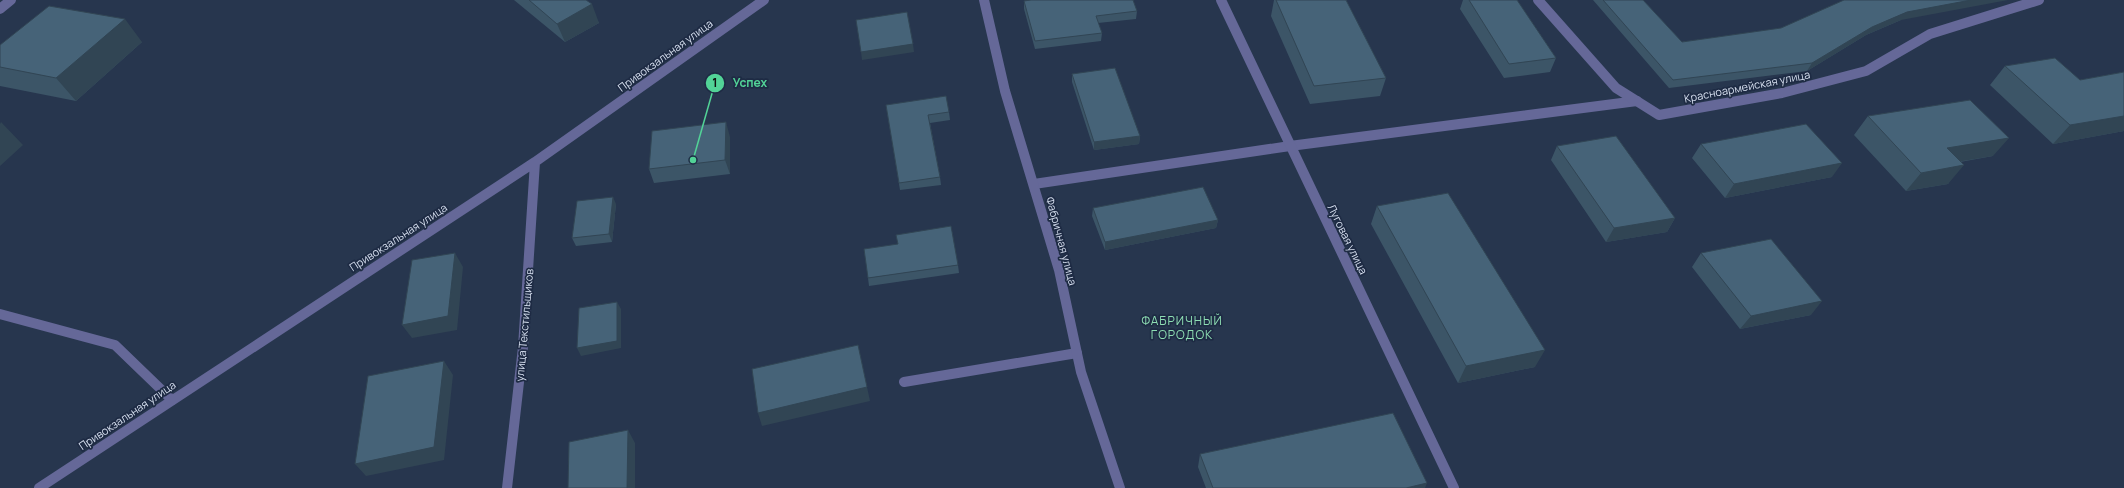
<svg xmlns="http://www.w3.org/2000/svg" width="2124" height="488" font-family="Manrope,sans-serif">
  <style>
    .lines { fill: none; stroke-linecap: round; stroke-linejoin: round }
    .service { stroke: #656898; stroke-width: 10 }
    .minor { stroke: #656898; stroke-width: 10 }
    .wall { fill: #3c5567 }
    .shaded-wall { fill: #314554 }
    .building { fill: #466378; stroke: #314554 }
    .labels { text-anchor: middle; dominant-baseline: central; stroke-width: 3.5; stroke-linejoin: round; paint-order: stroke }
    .street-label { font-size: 11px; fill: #d6dfef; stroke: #1e2b44 }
    .neighbourhood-label { font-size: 12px; letter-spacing: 1px; fill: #8edeb3; stroke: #1e2b44 }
    .leader { fill: none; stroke: #52d397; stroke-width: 1.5 }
    .callout-dot { fill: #52d397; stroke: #1e2b44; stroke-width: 1.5 }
    .mark-label { font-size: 12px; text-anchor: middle; font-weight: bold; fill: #111 }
    .callout-label { font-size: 12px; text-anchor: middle; font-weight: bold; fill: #52d397; stroke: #1e2b44; stroke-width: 3.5; stroke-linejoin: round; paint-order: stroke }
  </style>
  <rect width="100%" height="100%" fill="#27364e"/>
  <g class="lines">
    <path class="service" d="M1034 184 1290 146 1637 101
      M0 314 115 345 172 400
      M904 382 1077 353"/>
    <path class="minor" d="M984 0 1005 91 1059 270 1081 372 1120 488
      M1221 0 1454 488
      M1538 0 1616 88 1659 115 1782 93 1866 71 1930 34 2039 0
      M0 9 11 0
      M39 488 535 162 764 0
      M507 488 523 347 535 162"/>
  </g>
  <path class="wall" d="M514 0H586L599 23 565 42Z
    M1274 0H1346L1386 78 1380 96 1310 104 1271 16Z
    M1463 0H1517L1556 58 1550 72 1504 78 1460 9Z
    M1593 0H1643L1682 42 1781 28 1901 20 1866 35 1807 71 1669 88Z
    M1024 1 1137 11 1136 19 1098 23 1102 33 1101 41 1035 49 1024 9Z
    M142 42 76 101 0 86V45Z
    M2005 66 2080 80 2124 72V131L2053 144 1990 85Z
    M1072 74 1140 136 1139 144 1094 150 1072 82Z
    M886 105 949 112 950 120 930 123 940 177 941 185 900 190Z
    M1868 116 1993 156 1960 162 1948 184 1906 191 1854 135Z
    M730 137V174L654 183 649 169Z
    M1701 144 1832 177 1725 198 1692 158Z
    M1557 146 1675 218 1667 232 1606 242 1551 160Z
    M616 204 612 242 576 246 572 238Z
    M1377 206 1535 367 1458 383 1371 224Z
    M1093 208 1218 220 1216 228 1105 250 1092 216Z
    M1701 253 1811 315 1740 329 1692 267Z
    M958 265 959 273 869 286 868 278Z
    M1200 454 1425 488H1206L1198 467Z"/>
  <path class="shaded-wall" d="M1971 0H2008L1901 20 1866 35 1807 71 1812 63 1872 27 1907 12Z
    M592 4 599 23 565 42 557 24Z
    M125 19 142 42 76 101 56 78Z
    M913 44 914 52 862 60 861 52Z
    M2124 116V131L2053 144 2070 125Z
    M1 122 23 145 0 166V124Z
    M726 122 730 137V174L725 160Z
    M1140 136 1139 144 1094 150V142Z
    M2009 138 1993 156 1932 166 1947 148Z
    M1842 163 1832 177 1725 198 1734 184Z
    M1964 165 1948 184 1906 191 1921 173Z
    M613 197 616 204 612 242 609 234Z
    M1675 218 1667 232 1606 242 1614 228Z
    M1218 220 1216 228 1105 250V242Z
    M455 253 463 267 457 330 412 338 402 325Z
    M1822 301 1811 315 1740 329 1751 316Z
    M617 302 621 309V348L581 356 577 348Z
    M858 345 870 401 762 426 758 413Z
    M1545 350 1535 367 1458 383 1466 366Z
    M444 361 453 375 444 460 366 476 355 464Z
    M628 430 635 443V488H627Z
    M1427 483 1425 488H1406Z"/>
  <path class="building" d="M529 0H586L592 4 557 24Z
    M1031 0H1133L1137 11 1096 16 1102 33 1035 41 1024 1Z
    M1276 0H1346L1386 78 1314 86Z
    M1469 0H1517L1556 58 1509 64Z
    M1603 0H1643L1682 42 1781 28 1844 0H1971L1907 12 1872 27 1812 63 1673 80Z
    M49 6 125 19 56 78 0 67V45Z
    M907 12 913 44 861 52 856 20Z
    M2055 58 2080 80 2124 72V116L2070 125 2005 66Z
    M1115 68 1140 136 1094 142 1072 74Z
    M946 96 949 112 928 115 940 177 899 183 886 105Z
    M1970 100 2009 138 1947 148 1964 165 1921 173 1868 116Z
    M726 122 725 160 649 169 652 131Z
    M1806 124 1842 163 1734 184 1701 144Z
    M1616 136 1675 218 1614 228 1557 146Z
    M1203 187 1218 220 1105 242 1093 208Z
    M1448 193 1545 350 1466 366 1377 206Z
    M613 197 609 234 572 238 577 201Z
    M951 226 958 265 868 278 864 249 898 244 896 235Z
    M1771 239 1822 301 1751 316 1701 253Z
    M455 253 448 316 402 325 412 260Z
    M617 302V341L577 348 579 308Z
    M858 345 867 387 758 413 752 369Z
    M444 361 434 447 355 464 368 376Z
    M1393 413 1427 483 1406 488H1213L1200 454Z
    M628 430 627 488H568L569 442Z"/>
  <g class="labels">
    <g class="street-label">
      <text transform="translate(665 55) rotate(-36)">Привокзальная улица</text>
      <text transform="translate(1747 86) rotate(-11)">Красноармейская улица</text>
      <text transform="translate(398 237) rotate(-33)">Привокзальная улица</text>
      <text transform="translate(1348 239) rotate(64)">Луговая улица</text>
      <text transform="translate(1062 241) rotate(75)">Фабричная улица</text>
      <text transform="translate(524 325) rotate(-85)">улица Текстильщиков</text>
      <text transform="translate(127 415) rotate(-34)">Привокзальная улица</text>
    </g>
    <g class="neighbourhood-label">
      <text x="1182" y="320">ФАБРИЧНЫЙ<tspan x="1182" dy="14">ГОРОДОК</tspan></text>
    </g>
  </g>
  <path class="leader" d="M693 160L715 83"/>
  <g class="callout-dot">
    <circle cx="693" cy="160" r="4"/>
    <circle cx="715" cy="83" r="10"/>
  </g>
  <g class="mark-label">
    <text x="715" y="87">1</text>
  </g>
  <g class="callout-label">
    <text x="750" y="87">Успех</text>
  </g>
</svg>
